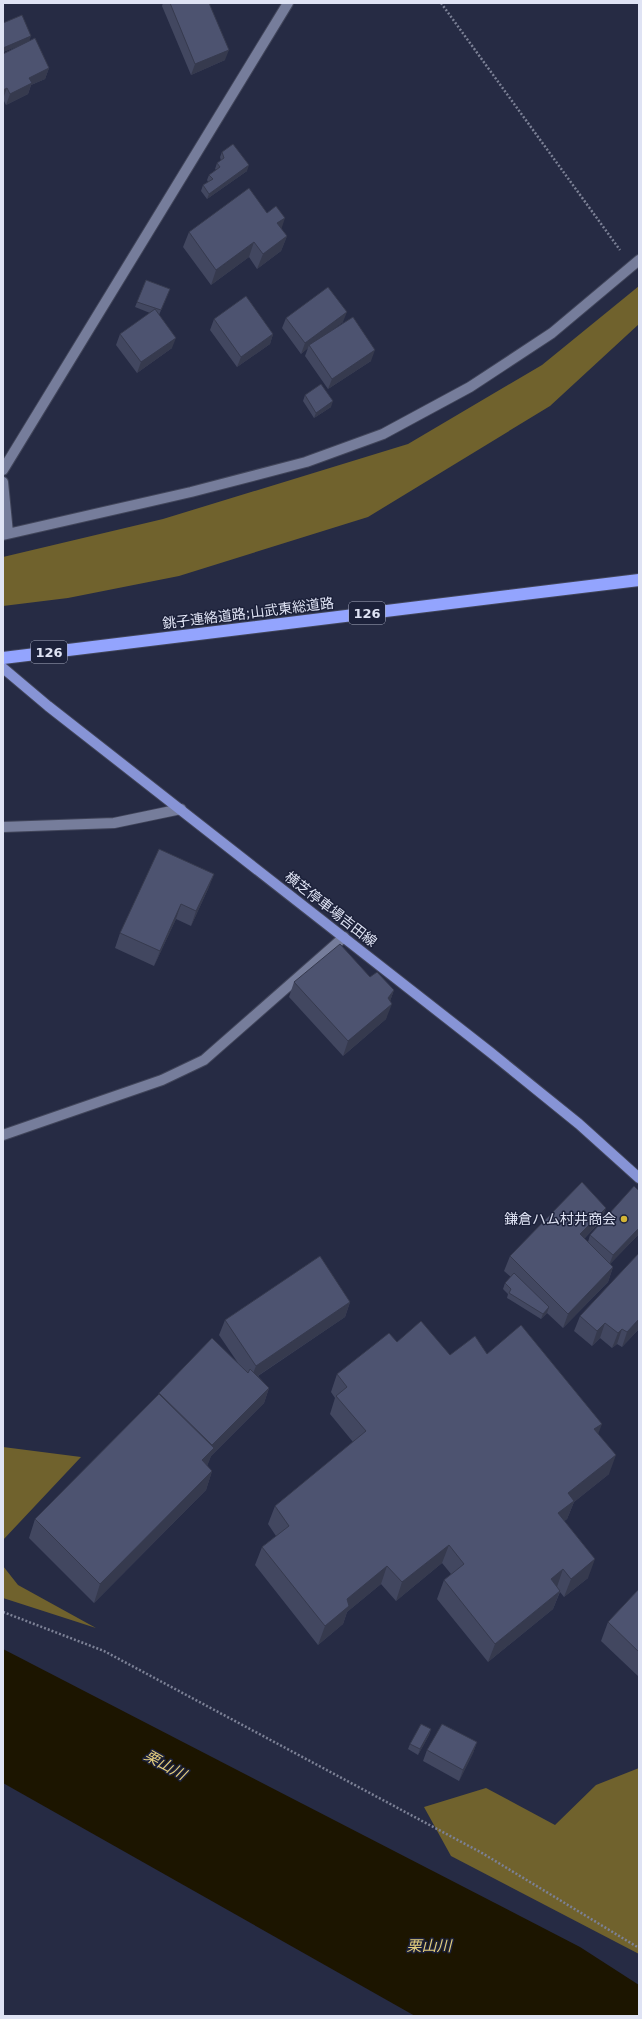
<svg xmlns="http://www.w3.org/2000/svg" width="642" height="2019" font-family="'DejaVu Sans','Noto Sans JP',sans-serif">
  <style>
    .forest { fill: #70622d }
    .water { fill: #1c1500 }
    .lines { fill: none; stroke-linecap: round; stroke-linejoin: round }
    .minor-casing { stroke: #41455a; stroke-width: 12 }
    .major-casing { stroke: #41455a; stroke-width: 12 }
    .highway-casing { stroke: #41455a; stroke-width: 14 }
    .path { stroke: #7c8196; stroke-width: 2.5; stroke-dasharray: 2 2; stroke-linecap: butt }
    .minor { stroke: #767d9b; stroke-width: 10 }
    .major { stroke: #8794d6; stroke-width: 10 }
    .highway { stroke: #93a4fe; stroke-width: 12 }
    .wall { fill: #424760 }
    .shaded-wall { fill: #363a4e }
    .building { fill: #4d5370; stroke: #363a4e }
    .poi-dot { fill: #d4b535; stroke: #1c213a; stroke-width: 1.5 }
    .labels { text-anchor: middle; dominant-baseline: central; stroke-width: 3; stroke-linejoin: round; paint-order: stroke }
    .shield { fill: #1c213a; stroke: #a4a9bc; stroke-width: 1 }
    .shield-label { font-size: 13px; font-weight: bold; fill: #dfe3f4 }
    .street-label { font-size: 14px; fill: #dfe3f4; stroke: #1c213a }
    .poi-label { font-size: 14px; fill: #dfe3f4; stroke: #1c213a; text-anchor: end }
    .water-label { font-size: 15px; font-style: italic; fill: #e4ce7d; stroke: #1c213a }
  </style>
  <rect width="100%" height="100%" fill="#262b44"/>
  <path class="forest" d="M639 286V324L550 406 368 517 179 576 68 598 3 606V557L163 519 408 444 542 365Z
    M3 1447 81 1457 3 1540Z
    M3 1566 18 1585 96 1628 3 1598Z
    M639 1768V1954L451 1856 424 1807 486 1788 555 1825 596 1785Z"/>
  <path class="water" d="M3 1649 580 1947 639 1985V2016H415L3 1783Z"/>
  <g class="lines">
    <defs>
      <path id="minor" d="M3 470 288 3
        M3 482 8 533
        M3 535 191 492 306 462 383 434 470 387 552 333 639 260
        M3 827 114 823 181 809
        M3 1135 162 1080 204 1060 344 937"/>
      <path id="major" d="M3 668 48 706 490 1052 579 1124 639 1178"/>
      <path id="highway" d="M3 658 639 580"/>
    </defs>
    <use href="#minor" class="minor-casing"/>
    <use href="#major" class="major-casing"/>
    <use href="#highway" class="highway-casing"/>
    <path class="path" d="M441 3 620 250
      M3 1612 104 1651 482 1853 639 1948"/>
    <use href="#minor" class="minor"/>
    <use href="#major" class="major"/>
    <use href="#highway" class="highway"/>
  </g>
  <path class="wall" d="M163 3H209L225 60 191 75 162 6Z
    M3 23 29 41 49 68 45 79 31 85 28 94 6 105 3 99V54L18 46 3 52Z
    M222 152 247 171 207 199 201 191 203 185 208 182 207 180 209 175 216 170 215 169 217 163 221 161 220 157Z
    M267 213 281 229 287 236 281 251 257 269 249 257 211 285 183 247 189 232Z
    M146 280 170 289 159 315 172 348 137 373 116 345 120 334 150 313 135 307Z
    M286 318 343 322 332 330 371 361 328 389 305 356 308 348 301 354 282 328Z
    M214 319 273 334 270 344 237 367 210 330Z
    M305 395 331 407 314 418 303 401Z
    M214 874 208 889 191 926 176 919 154 966 115 948 120 933Z
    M370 977 394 990 390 1001 386 1019 343 1056 289 997 294 982Z
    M639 1191V1234L610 1264 613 1267 608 1282 563 1328 547 1313 541 1319 507 1298 508 1294 503 1289 505 1283 511 1277 504 1271 510 1256 606 1208 600 1222 584 1239 588 1242 590 1235Z
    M350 1302 345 1317 258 1376 269 1388 264 1403 211 1456 207 1466 212 1471 206 1490 94 1603 29 1538 35 1519 158 1395 159 1393 238 1363 219 1335 225 1320Z
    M580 1316 639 1329 622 1347 617 1344 612 1348 600 1338 592 1346 574 1331Z
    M397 1342 450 1355 487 1354 598 1433 609 1474 574 1502 567 1519 564 1521 588 1578 564 1597 560 1592 553 1609 488 1662 437 1599 444 1580 451 1574 442 1563 396 1601 381 1584 347 1612 343 1624 318 1645 255 1565 262 1547 276 1536 268 1524 275 1506 353 1442 330 1414 335 1398 331 1392 337 1374Z
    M639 1589V1677L601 1641 608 1622Z
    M431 1729 429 1735 418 1755 408 1749 410 1744Z
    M477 1742 473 1753 459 1781 423 1761 427 1750Z"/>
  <path class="shaded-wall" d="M31 36 29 42 3 52V48Z
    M229 50 225 60 191 75 195 64Z
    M49 68 45 79 31 85 28 94 6 105 10 94 29 78Z
    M7 88 3 99V90Z
    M249 165 247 171 207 199 209 194Z
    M285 218 280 233 277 223Z
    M287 236 281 251 257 269 263 254Z
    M254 242 249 257 211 285 216 270Z
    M347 312 343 322 310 347 309 345 308 348 301 354 305 343Z
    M273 334 270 344 237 367 241 357Z
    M176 338 172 348 137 373 141 362Z
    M375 350 371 361 328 389 332 379Z
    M333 401 331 407 314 418 316 413Z
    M214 874 208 889 191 926 196 911Z
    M181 904 176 919 154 966 160 951Z
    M394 990 389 1004H392L386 1019 343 1056 348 1041 388 998Z
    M606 1208 600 1222 574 1249 580 1234Z
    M639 1228V1234L609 1265 613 1255Z
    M613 1267 608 1282 563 1328 568 1314Z
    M350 1302 345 1317 250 1381 256 1366Z
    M549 1307 547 1313 541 1319 543 1314Z
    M639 1319V1329L622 1347 627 1332Z
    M605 1323 600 1338 592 1346 597 1331Z
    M622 1329 617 1344 612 1348 618 1333Z
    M269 1388 264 1403 211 1456 207 1466 202 1460 210 1452 212 1445Z
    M602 1424 595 1442 594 1429Z
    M616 1455 609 1474 574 1502 567 1519 551 1531 558 1513 568 1493Z
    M212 1471 206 1490 94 1603 100 1584Z
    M449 1545 442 1563 396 1601 402 1582Z
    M595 1559 588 1578 564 1597 571 1579Z
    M387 1566 381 1584 347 1612 343 1624 318 1645 325 1626 347 1599Z
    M563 1569 557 1587 551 1579Z
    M560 1591 553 1609 488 1662 495 1644Z
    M431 1729 429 1735 418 1755 420 1749Z
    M477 1742 473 1753 459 1781 463 1770Z"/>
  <path class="building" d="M170 3H209L229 50 195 64Z
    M22 15 31 36 3 48V23Z
    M35 38 49 68 29 78 32 83 10 94 7 88 3 90V54Z
    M233 144 249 165 209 194 203 185 213 179 209 175 220 167 217 163 224 158 222 152Z
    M249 188 267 213 276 206 285 218 277 223 287 236 263 254 254 242 216 270 189 232Z
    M146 280 170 289 161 310 137 302Z
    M328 287 347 312 305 343 286 318Z
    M246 296 273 334 241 357 214 319Z
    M155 309 176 338 141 362 120 334Z
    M353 317 375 350 332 379 309 345Z
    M321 384 333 401 316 413 305 395Z
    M159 849 214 874 196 911 181 904 160 951 120 933Z
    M340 944 370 977 377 972 394 990 388 998 392 1004 348 1041 294 982Z
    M582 1182 606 1208 580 1234 613 1267 568 1314 510 1256Z
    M634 1186 639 1191V1228L613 1255 590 1235Z
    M639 1253V1319L627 1332 622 1329 618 1333 605 1323 597 1331 580 1316Z
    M320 1256 350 1302 256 1366 225 1320Z
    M514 1273 549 1307 543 1314 509 1293 511 1289 505 1283Z
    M421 1321 450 1355 475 1336 487 1354 521 1325 602 1424 594 1429 616 1455 568 1493 574 1501 558 1513 595 1559 571 1579 563 1569 551 1579 560 1591 495 1644 444 1580 464 1564 449 1545 402 1582 387 1566 347 1599 349 1606 325 1626 262 1547 289 1526 275 1506 366 1431 336 1396 347 1387 337 1374 389 1333 397 1342Z
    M212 1338 248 1373 250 1369 269 1388 212 1445 159 1393Z
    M159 1394 214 1448 202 1460 212 1471 100 1584 35 1519Z
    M639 1589V1652L608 1622Z
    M421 1724 431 1729 420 1749 410 1744Z
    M442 1724 477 1742 463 1770 427 1750Z"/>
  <circle class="poi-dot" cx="624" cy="1219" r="4"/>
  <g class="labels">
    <g class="shield">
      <rect x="349" y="602" width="36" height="22" rx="3"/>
      <rect x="31" y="641" width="36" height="22" rx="3"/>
    </g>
    <g class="shield-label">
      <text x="367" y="613">126</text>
      <text x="49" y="652">126</text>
    </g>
    <g class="street-label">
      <text transform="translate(248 613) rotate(-7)">銚子連絡道路;山武東総道路</text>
      <text transform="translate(331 909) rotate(38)">横芝停車場吉田線</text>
    </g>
    <g class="poi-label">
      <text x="616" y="1219">鎌倉ハム村井商会</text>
    </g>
    <g class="water-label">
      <text transform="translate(165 1765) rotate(29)">栗山川</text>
      <text x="429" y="1946">栗山川</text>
    </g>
  </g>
  <rect width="642" height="2019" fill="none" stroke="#dfe3f4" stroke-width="8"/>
</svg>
